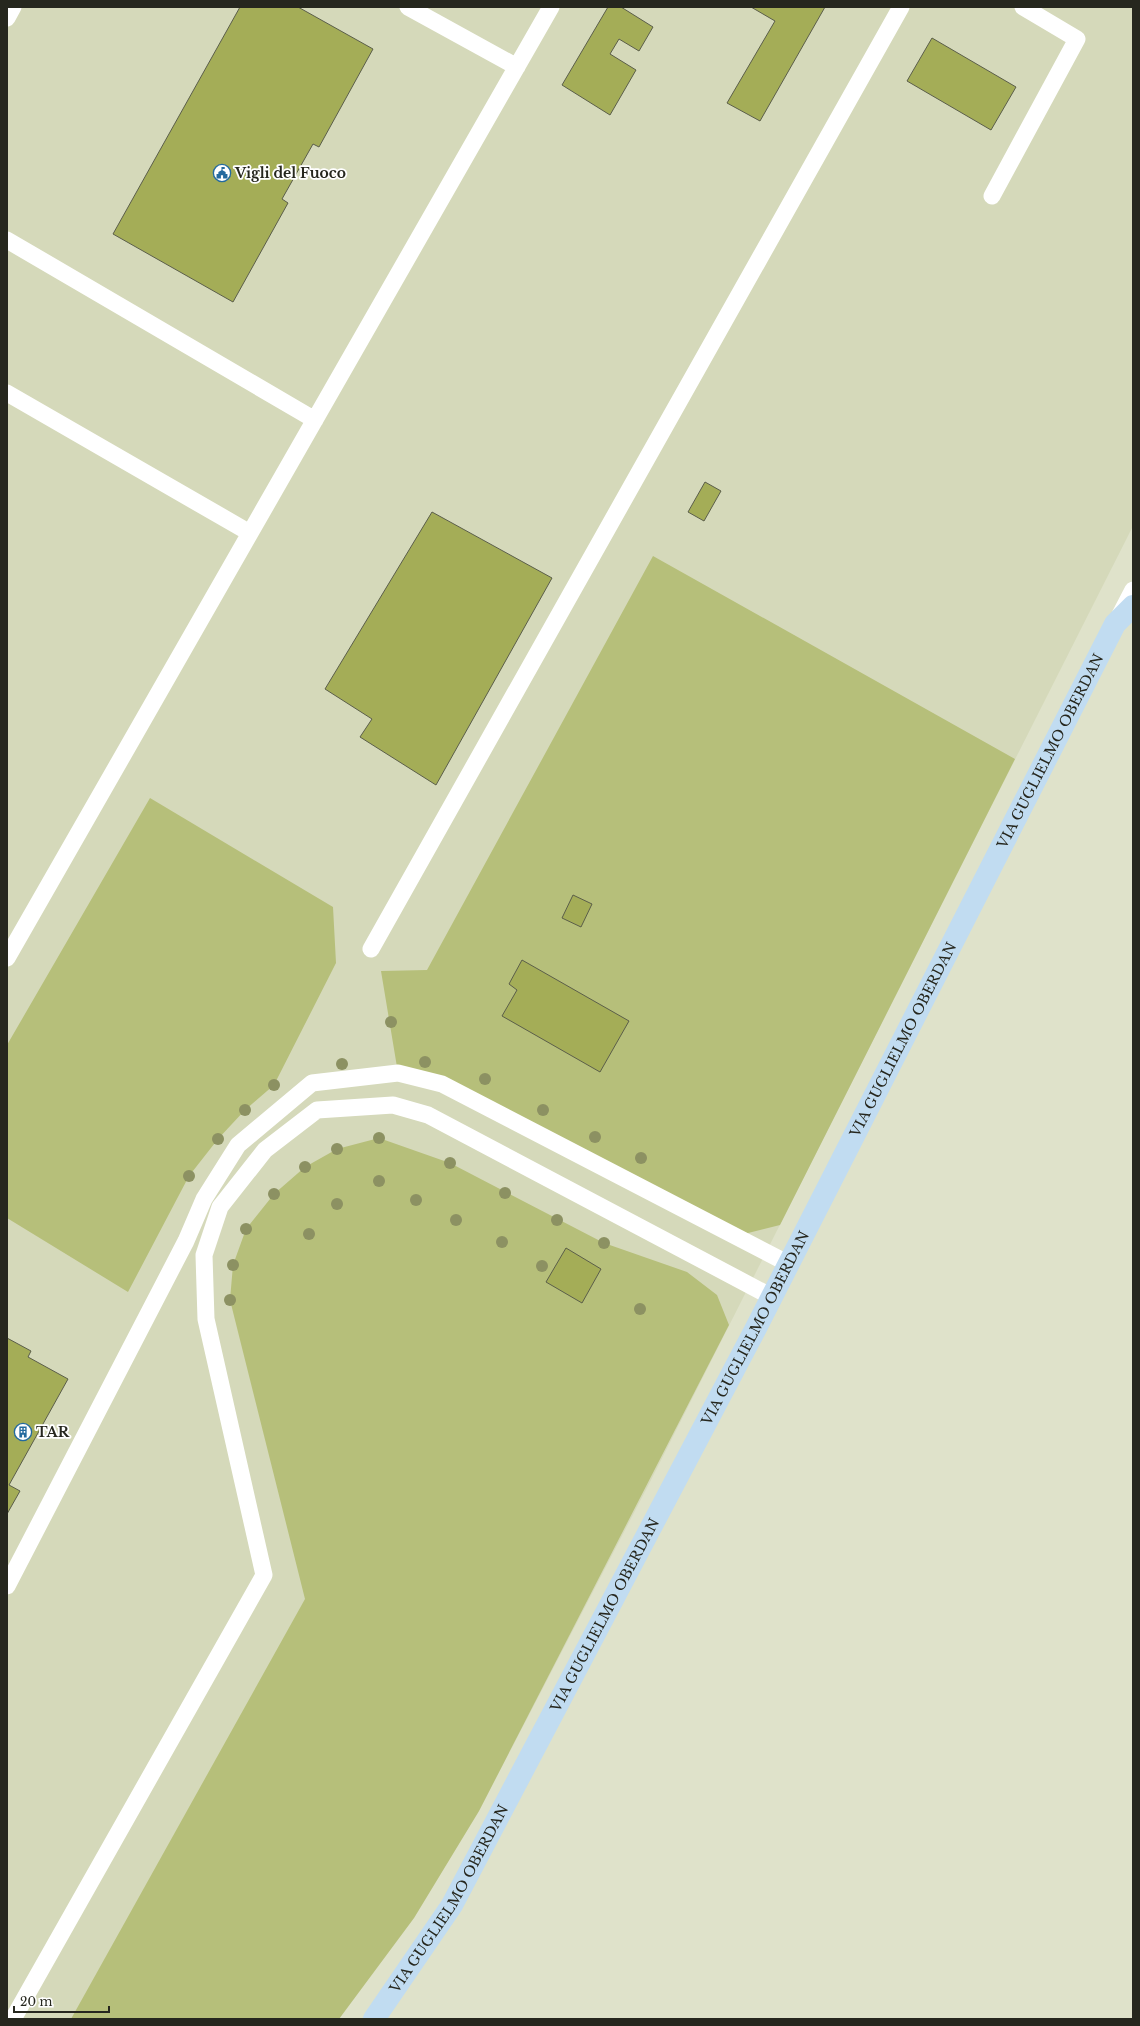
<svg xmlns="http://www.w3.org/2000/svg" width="1140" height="2026" font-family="'Libre Baskerville',serif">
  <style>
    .built { fill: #d5d9ba }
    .green { fill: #b6bf7a }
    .building { fill: #a4ad57; stroke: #5b5e4a }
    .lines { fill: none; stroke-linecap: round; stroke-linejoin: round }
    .service { stroke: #fff; stroke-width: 17 }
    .secondary { stroke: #c1dcf1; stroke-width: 22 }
    .tree { fill: #8c9162 }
    .labels { text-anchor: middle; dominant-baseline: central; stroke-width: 3.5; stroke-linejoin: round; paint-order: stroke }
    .poi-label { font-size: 14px; font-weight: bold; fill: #26271e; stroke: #fff; text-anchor: start }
    .street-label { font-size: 14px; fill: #26271e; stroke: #fff }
  </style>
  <rect width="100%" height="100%" fill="#dfe2ca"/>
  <path class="built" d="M7 7H1133V526L651 1480 479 1811 414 1918 339 2019H7Z"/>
  <path class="green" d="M653 556 1015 759 780 1225 736 1236 442 1084 398 1073 381 971 427 970Z
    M150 798 333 907 336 963 274 1085 245 1110 218 1139 189 1176 128 1292 7 1218V1045Z
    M379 1138 450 1163 604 1243 687 1272 717 1295 729 1325 479 1811 414 1918 339 2019H71L305 1599 230 1300 233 1265 246 1229 274 1194 305 1167 337 1149Z"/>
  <path class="building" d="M240 7H298L373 49 319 147 313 144 282 199 288 203 233 302 113 234Z
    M608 7H621L653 27 639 51 619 39 610 54 636 70 610 115 562 85Z
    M751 7H825L760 121 727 103 775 21Z
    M932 38 1016 87 991 130 907 81Z
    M705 482 721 491 704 521 688 512Z
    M432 512 552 578 436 785 360 737 372 719 325 689Z
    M573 895 592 904 581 927 562 918Z
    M522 960 629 1021 600 1072 502 1016 517 990 509 984Z
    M566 1248 601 1269 582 1303 546 1282Z
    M7 1338 31 1351 28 1357 68 1379 9 1485 20 1491 7 1514Z"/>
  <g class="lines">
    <path class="service" d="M408 7 517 67
      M7 18 13 7
      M992 196 1077 39 1023 7
      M7 240 315 420
      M7 393 250 533
      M1120 615 1133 590
      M371 949 901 7
      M7 958 551 7
      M7 1586 186 1241 204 1199 238 1145 312 1083 398 1073 442 1084 789 1264
      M13 2019 264 1575 206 1319 204 1255 220 1207 265 1150 317 1110 393 1105 428 1115 772 1297"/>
    <path class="secondary" id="s1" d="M374 2019 452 1905 756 1328 1115 624 1133 606"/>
  </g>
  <g class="tree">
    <circle cx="391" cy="1022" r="6"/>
    <circle cx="425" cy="1062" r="6"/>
    <circle cx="342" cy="1064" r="6"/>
    <circle cx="485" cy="1079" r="6"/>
    <circle cx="274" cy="1085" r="6"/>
    <circle cx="245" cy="1110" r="6"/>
    <circle cx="543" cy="1110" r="6"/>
    <circle cx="595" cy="1137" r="6"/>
    <circle cx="379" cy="1138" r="6"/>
    <circle cx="218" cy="1139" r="6"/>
    <circle cx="337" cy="1149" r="6"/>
    <circle cx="641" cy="1158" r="6"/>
    <circle cx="450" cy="1163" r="6"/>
    <circle cx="305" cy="1167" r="6"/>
    <circle cx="189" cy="1176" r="6"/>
    <circle cx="379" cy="1181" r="6"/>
    <circle cx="505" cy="1193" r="6"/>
    <circle cx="274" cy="1194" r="6"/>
    <circle cx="416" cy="1200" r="6"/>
    <circle cx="337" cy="1204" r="6"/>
    <circle cx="456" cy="1220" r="6"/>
    <circle cx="557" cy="1220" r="6"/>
    <circle cx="246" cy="1229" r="6"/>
    <circle cx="309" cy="1234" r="6"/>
    <circle cx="502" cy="1242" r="6"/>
    <circle cx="604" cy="1243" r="6"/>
    <circle cx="233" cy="1265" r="6"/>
    <circle cx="542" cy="1266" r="6"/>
    <circle cx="230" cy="1300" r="6"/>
    <circle cx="640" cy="1309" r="6"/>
  </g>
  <defs>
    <symbol id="civic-ring" viewBox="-11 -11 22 22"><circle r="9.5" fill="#fff" stroke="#246a9e" stroke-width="1.5"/><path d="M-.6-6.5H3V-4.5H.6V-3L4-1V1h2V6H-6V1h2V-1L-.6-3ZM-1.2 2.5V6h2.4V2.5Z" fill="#246a9e"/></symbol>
    <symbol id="building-ring" viewBox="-11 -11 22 22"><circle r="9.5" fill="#fff" stroke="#246a9e" stroke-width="1.5"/><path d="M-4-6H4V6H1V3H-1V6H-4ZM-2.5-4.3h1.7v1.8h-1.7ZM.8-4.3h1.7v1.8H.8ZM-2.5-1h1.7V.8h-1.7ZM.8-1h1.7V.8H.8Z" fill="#246a9e"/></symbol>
  </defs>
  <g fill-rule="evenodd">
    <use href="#civic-ring" x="212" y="163" width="20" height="20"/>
    <use href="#building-ring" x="13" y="1422" width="20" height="20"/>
  </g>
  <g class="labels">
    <g class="poi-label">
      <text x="235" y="173">Vigli del Fuoco</text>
      <text x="36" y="1432">TAR</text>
    </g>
    <g class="street-label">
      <text stroke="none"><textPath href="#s1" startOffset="1438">VIA GUGLIELMO OBERDAN</textPath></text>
      <text stroke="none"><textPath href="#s1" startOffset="1114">VIA GUGLIELMO OBERDAN</textPath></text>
      <text stroke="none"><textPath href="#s1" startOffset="790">VIA GUGLIELMO OBERDAN</textPath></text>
      <text stroke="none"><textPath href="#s1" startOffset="466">VIA GUGLIELMO OBERDAN</textPath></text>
      <text stroke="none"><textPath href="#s1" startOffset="142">VIA GUGLIELMO OBERDAN</textPath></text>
    </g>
  </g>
  <rect width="1140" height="2026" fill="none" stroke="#26271e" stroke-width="16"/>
  <path d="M14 2006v6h95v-6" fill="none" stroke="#26271e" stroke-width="2"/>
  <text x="20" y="2006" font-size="12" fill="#26271e" stroke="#ffffff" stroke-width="3" paint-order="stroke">20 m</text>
</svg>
